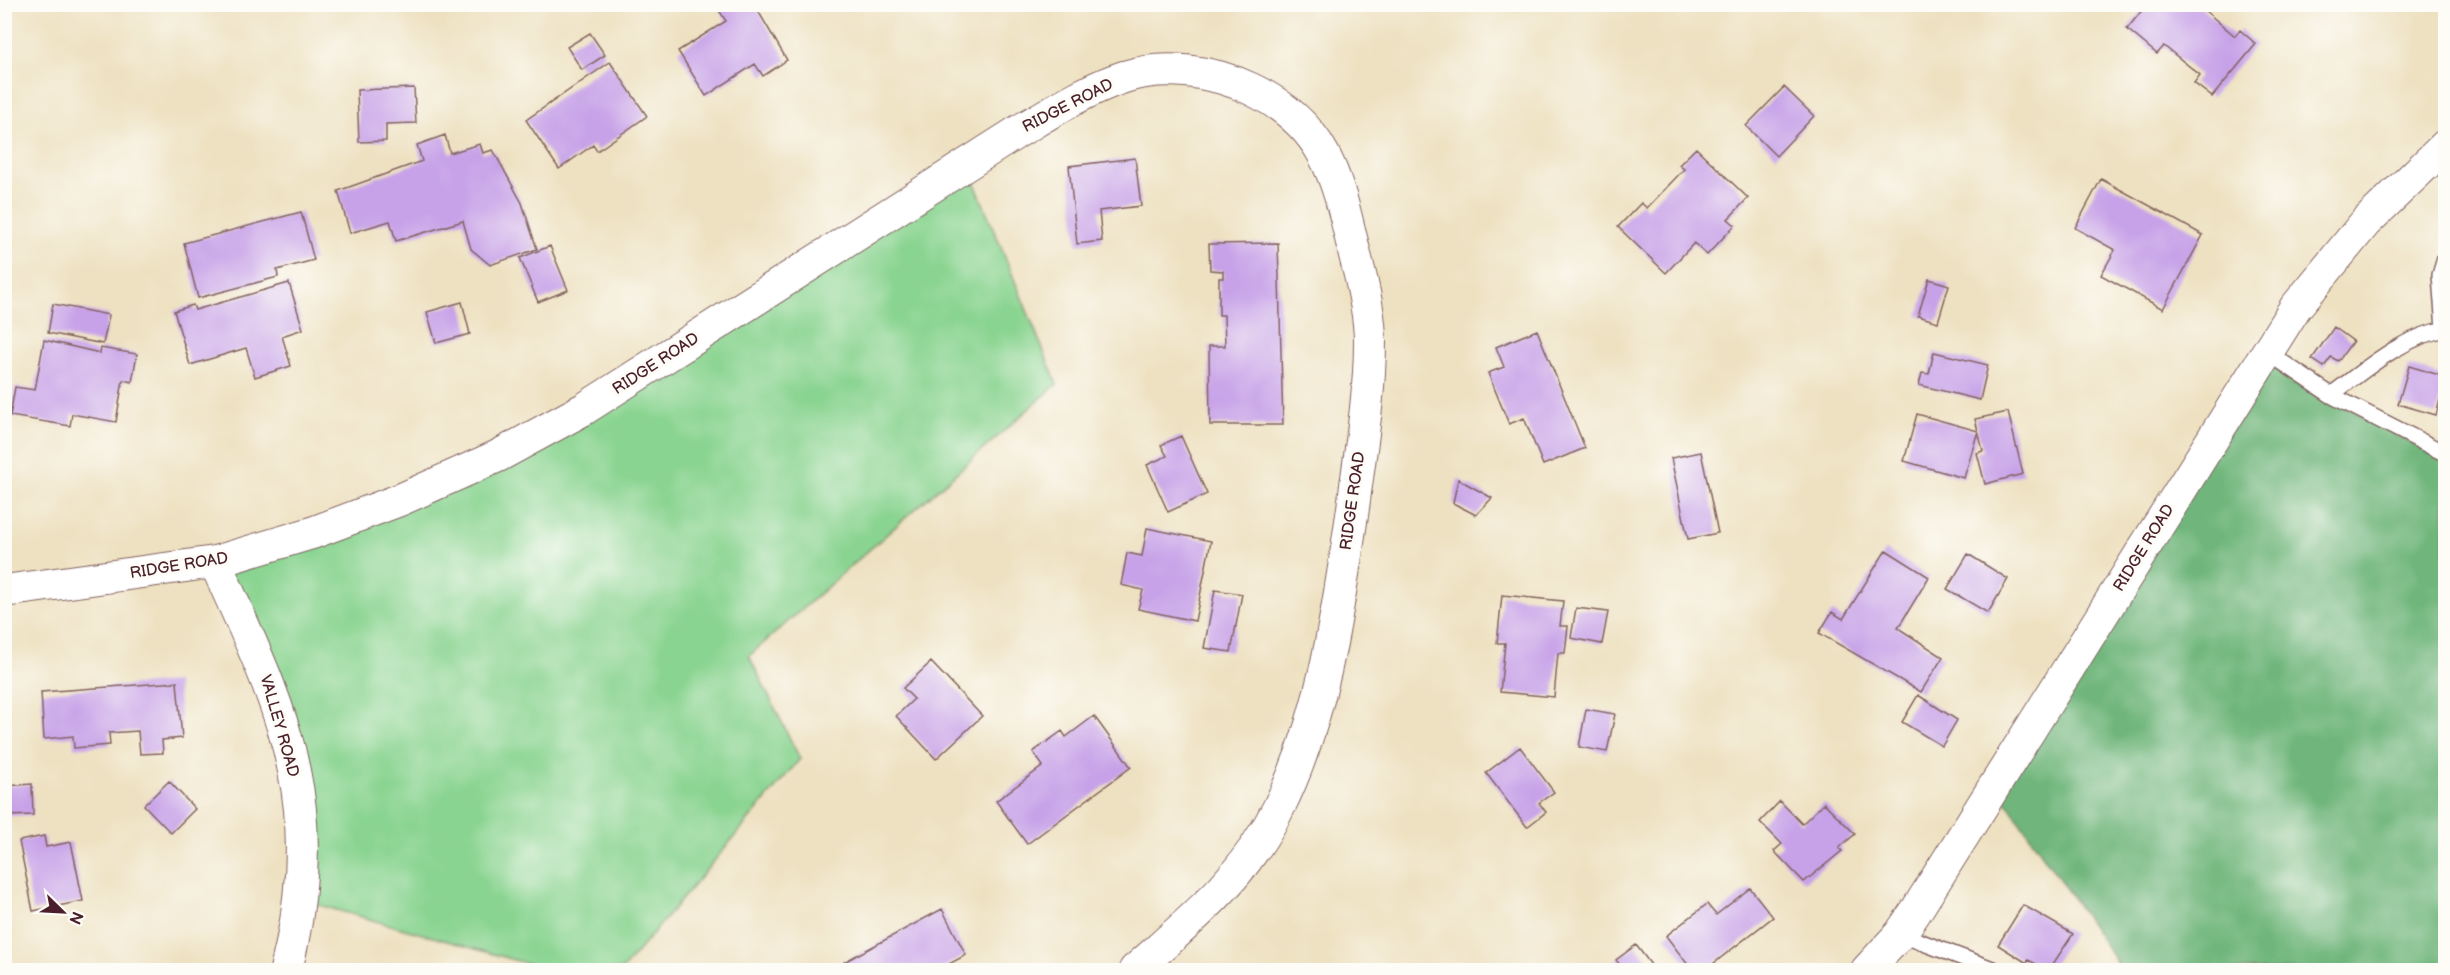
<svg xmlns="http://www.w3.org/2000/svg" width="2450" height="975" font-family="'Balsamiq Sans',sans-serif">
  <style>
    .green { fill: #8ad491; stroke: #6a7a5e; stroke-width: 1.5 }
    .forest { fill: #6fb67b; stroke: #5c6a53; stroke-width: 1.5 }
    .building { fill: #c7a2e8 }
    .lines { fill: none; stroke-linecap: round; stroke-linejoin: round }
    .service-casing { stroke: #836360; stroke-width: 18 }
    .minor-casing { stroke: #836360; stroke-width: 34 }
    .service { stroke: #fff; stroke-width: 15 }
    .minor { stroke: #fff; stroke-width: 32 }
    .labels { text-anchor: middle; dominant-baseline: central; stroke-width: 6; stroke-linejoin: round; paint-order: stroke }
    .street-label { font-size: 16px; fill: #4a1f2b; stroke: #fdfcf7 }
  </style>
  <rect width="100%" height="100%" fill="#fdfcf7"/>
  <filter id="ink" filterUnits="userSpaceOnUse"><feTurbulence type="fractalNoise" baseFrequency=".0167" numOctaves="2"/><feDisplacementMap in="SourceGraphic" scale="12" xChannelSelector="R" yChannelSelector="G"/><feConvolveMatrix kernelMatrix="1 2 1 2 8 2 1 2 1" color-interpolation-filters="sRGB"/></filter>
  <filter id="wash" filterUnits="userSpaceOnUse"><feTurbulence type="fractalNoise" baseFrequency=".008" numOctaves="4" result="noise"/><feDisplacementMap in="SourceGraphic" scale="24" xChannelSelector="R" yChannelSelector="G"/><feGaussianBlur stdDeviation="1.35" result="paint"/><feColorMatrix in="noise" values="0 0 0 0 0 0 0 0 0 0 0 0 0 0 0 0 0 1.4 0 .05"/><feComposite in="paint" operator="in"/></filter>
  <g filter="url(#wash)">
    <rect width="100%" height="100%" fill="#eee1c1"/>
    <path class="green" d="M967 164 1057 384 749 656 800 759 622 970H550L301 900 304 829 219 564 406 502Z"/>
    <path class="forest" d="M2266 355 2329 397 2445 462V970H2122L1998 790Z"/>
    <g id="blocks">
      <path class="building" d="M715 4H754L787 60 763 76 755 64 706 96 678 51 726 21Z
        M2147 4H2197L2235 36 2240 30 2256 44 2212 97 2194 83 2200 75 2164 46 2157 54 2127 29Z
        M590 33 605 55 582 70 567 47Z
        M610 62 647 116 597 151 593 145 559 169 526 120Z
        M1784 87 1814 116 1776 156 1746 126Z
        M414 88 416 123 386 124V141L359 142 357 90Z
        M445 135 450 153 480 144 483 153 493 150 522 203 537 249 490 265 471 249 463 221 396 241 390 221 350 233 338 191 422 161 417 145Z
        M1696 148 1748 198 1728 219 1735 225 1707 255 1694 243 1666 273 1618 227 1641 203 1647 208 1684 169 1679 165Z
        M1135 158 1141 206 1099 211 1102 241 1077 244 1069 166Z
        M2101 179 2203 235 2163 309 2101 275 2115 250 2075 228Z
        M301 212 314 260 277 270 278 277 198 298 184 243Z
        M1278 243 1283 425H1210L1209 346H1225L1224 315H1219V278H1223V271L1210 270 1209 244Z
        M550 246 568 290 538 302 520 258Z
        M1929 279 1949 285 1938 322 1918 316Z
        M289 283 303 329 282 336 291 366 255 377 246 348 190 365 174 311 193 305 195 310Z
        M462 302 470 334 436 343 427 312Z
        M53 304 109 315 103 344 48 333Z
        M2334 327 2353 341 2338 361 2331 357 2324 367 2312 359Z
        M1537 330 1585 448 1543 465 1524 418 1509 424 1488 373 1504 367 1496 347Z
        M44 340 100 353 101 348 137 354 132 382 123 380 116 422 72 414 70 426 10 416 15 387 35 390Z
        M1934 352 1988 365 1980 400 1919 385 1922 373 1929 374Z
        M2409 366 2446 377 2436 415 2398 404Z
        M2008 412 2023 474 1985 484 1977 453 1983 451 1975 419Z
        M1917 414 1978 431 1964 478 1904 461Z
        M1181 436 1207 494 1168 512 1147 465 1167 456 1161 445Z
        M1701 452 1718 533 1688 539 1671 458Z
        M1458 479 1492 498 1476 515 1453 503Z
        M1147 528 1211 541 1195 621 1138 609 1143 590 1121 585 1127 553 1142 556Z
        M1886 550 1929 577 1898 628 1943 657 1921 692 1819 633 1832 612 1843 619Z
        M1968 554 2008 579 1988 613 1947 589Z
        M1215 590 1242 594 1231 652 1204 648Z
        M1502 595 1563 601 1560 626H1568L1565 653H1558L1554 697 1500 692 1505 643H1497Z
        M1576 608 1608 612 1602 644 1571 638Z
        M931 662 982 716 936 759 896 716 914 699 903 688Z
        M177 682 182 738 162 740 163 753 140 754 138 731 109 733 110 745 74 748 73 736 44 739 41 692Z
        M1918 695 1957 720 1942 746 1902 722Z
        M1586 709 1615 714 1607 752 1579 747Z
        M1094 716 1131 767 1027 844 996 801 1043 766 1033 752 1062 731 1066 737Z
        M1520 747 1554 792 1539 803 1546 812 1527 827 1486 773Z
        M169 781 195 809 171 833 144 805Z
        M32 784 33 815 6 816 5 786Z
        M1780 801 1802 824 1824 803 1855 834 1839 848 1842 851 1804 882 1774 851 1782 844 1760 822Z
        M44 836 46 847 71 842 83 901 33 911 19 841Z
        M1750 888 1773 917 1705 970H1692L1666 936 1707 904 1716 915Z
        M2023 905 2073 934 2049 970 2028 960 2027 963 1998 945Z
        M942 909 966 955 938 970H848L844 962Z
        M1636 945 1655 970H1624L1616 960Z"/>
    </g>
  </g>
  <g filter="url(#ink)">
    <use href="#blocks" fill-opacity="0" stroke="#836360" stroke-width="1.5"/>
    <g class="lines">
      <defs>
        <path id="service" d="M2444 329 2440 275 2446 255
          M2267 352 2331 395 2446 454
          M2331 395C2366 369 2402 337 2446 329
          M1900 934 1995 970"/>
        <path id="minor" d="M215 562C245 630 280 699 294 771 308 836 302 907 286 970
          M4 591 215 562 312 533 402 499 498 456 584 409 1019 131C1053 111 1087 89 1124 77 1165 64 1213 71 1251 89 1328 126 1337 179 1355 255 1362 281 1370 314 1370 341 1370 396 1360 453 1353 508 1338 609 1324 717 1278 809 1243 879 1192 919 1135 970
          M1867 970 1900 934 1916 911 2295 308 2365 223 2446 145"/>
      </defs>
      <use href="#service" class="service-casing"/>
      <use href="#minor" class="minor-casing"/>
      <use href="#service" class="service"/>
      <use href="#minor" class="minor"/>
    </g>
  </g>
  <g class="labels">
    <g class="street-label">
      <text transform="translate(1068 106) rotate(-27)">RIDGE ROAD</text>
      <text transform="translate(656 364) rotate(-33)">RIDGE ROAD</text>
      <text transform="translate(1353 501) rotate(-82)">RIDGE ROAD</text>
      <text transform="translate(2144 548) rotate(-58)">RIDGE ROAD</text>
      <text transform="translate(179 566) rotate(-9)">RIDGE ROAD</text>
      <text transform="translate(279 726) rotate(74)">VALLEY ROAD</text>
    </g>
  </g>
  <rect width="2450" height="975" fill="none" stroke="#fdfcf7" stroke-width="24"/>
  <g transform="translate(63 912) rotate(114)" stroke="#fdfcf7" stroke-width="4.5" paint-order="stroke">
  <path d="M0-4.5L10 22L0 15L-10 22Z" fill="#4a1f2b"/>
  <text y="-9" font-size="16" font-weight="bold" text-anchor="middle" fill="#4a1f2b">N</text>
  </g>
</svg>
